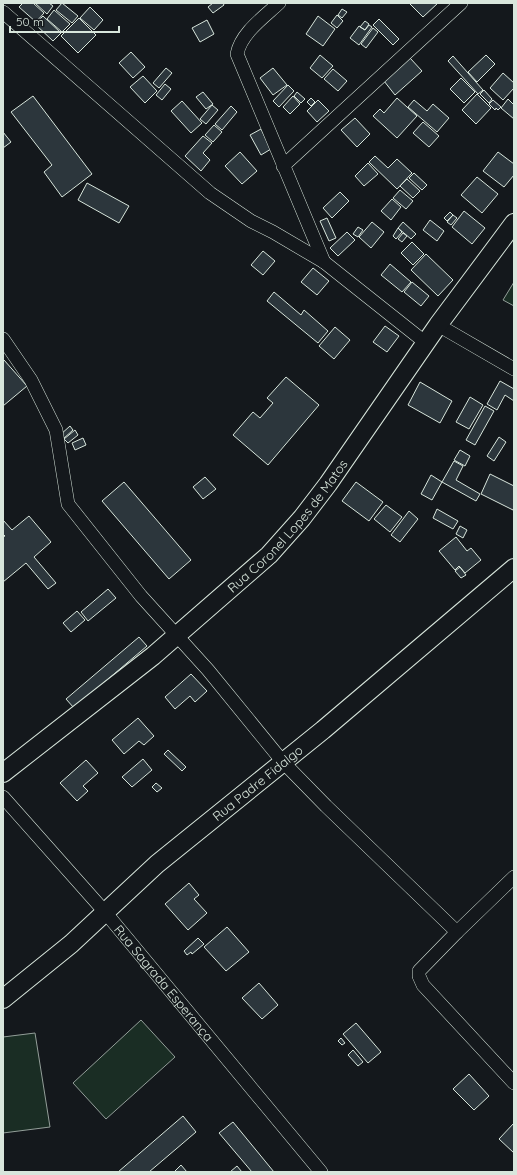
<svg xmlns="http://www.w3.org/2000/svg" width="517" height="1175" font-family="Quicksand,sans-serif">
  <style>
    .green { fill: #1a2d24; stroke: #939e99 }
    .building { fill: #2c363c; stroke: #d8e6dc }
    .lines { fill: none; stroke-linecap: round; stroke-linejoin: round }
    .street-casing { stroke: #d8e6dc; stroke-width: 14 }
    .secondary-casing { stroke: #d8e6dc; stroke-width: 20 }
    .street { stroke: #14181c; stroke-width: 13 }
    .secondary { stroke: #14181c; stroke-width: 18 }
    .labels { text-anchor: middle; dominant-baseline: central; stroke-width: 3; stroke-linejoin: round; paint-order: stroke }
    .street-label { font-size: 13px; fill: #d8e6dc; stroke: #14181c }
  </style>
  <rect width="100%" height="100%" fill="#14181c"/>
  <path class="green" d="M514 282V306L503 300Z
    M141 1020 175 1057 106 1119 73 1083Z
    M35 1033 50 1127 3 1133V1037Z"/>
  <path class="building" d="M23 3H33L44 13 36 22 19 7Z
    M35 3H49L53 6 47 14Z
    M62 3 78 16 72 23 56 10Z
    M213 3H223L224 5 213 13 208 7Z
    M412 3H438L423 17 410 4Z
    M90 7 103 20 94 30 80 18Z
    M342 9 347 12 342 18 338 15Z
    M54 10 70 24 62 32 47 19Z
    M337 15 343 21 337 28 331 23Z
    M43 16 61 33 53 41 35 24Z
    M318 16 335 29 323 46 306 34Z
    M79 18 96 35 78 53 61 36Z
    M379 19 399 39 393 45 373 25Z
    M207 20 214 34 200 42 192 28Z
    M365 21 369 24 365 30 360 27Z
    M369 25 372 27 359 45 350 38 359 26 365 30Z
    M373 28 378 32 366 48 361 44Z
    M131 52 145 67 133 78 119 63Z
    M320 55 333 66 322 78 310 68Z
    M486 55 495 64 477 82 468 72Z
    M453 56 483 90 478 94 448 61Z
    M410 58 422 71 395 95 384 81Z
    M166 68 172 73 159 88 153 83Z
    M273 68 287 85 273 95 260 78Z
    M333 69 347 81 338 91 324 79Z
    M503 73 514 83V88L503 100 490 88Z
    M143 76 157 91 145 103 130 87Z
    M461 78 475 92 464 103 450 89Z
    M165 84 171 89 162 100 156 95Z
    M288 85 294 91 279 107 273 101Z
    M484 90 492 99 489 103 480 94Z
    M203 92 213 104 206 109 196 97Z
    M297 92 305 99 301 103 294 96Z
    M477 94 491 108 476 124 462 110Z
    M33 96 92 174 62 197 44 172 52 165 11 112Z
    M293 96 300 104 290 114 283 107Z
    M311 98 315 102 311 106 307 102Z
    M397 98 417 116 397 138 373 116 380 109 384 113Z
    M508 99 514 105V119L501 108Z
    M318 100 329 111 317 122 307 111Z
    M414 100 427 111 433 104 449 118 437 132 408 107Z
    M493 100 501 107 498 110 496 108 495 110 489 104Z
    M182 101 202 123 191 133 171 111Z
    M212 105 218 110 206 124 200 119Z
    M231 106 237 112 222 130 215 124Z
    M355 118 370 134 357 147 341 130Z
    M423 122 439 136 429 147 413 133Z
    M214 125 222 132 213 142 205 135Z
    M261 129 271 149 261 155 250 135Z
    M3 132 11 142 3 148Z
    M203 136 212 143 203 153 210 160 201 171 185 156Z
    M240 152 257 171 242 184 225 166Z
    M498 152 514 164V175L504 187 483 171Z
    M375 156 388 168 397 159 412 173 397 189 369 162Z
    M368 163 378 174 364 186 355 176Z
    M414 173 427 185 422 190 409 178Z
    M477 177 498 194 482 213 461 195Z
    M407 179 420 191 413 198 400 186Z
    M87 183 129 206 119 223 78 200Z
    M400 190 413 201 406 209 393 198Z
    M340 192 349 201 332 218 323 208Z
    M392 199 401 207 391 220 381 211Z
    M464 211 485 228 472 244 452 227Z
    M450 212 453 215 447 221 444 218Z
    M453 215 457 218 451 225 447 222Z
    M327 218 336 238 329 241 320 221Z
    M430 220 444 231 437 241 423 230Z
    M372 222 384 232 371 248 359 237Z
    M403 222 416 234 411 239 398 228Z
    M358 227 363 230 358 237 353 234Z
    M398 228 402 232 396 239 393 236Z
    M347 232 355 240 338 256 330 248Z
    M403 233 407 236 402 242 398 239Z
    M412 242 424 254 413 265 401 253Z
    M263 251 275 261 263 275 251 265Z
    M426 254 453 280 438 296 411 270Z
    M390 264 411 282 402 292 381 275Z
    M313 268 329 281 317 295 301 282Z
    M412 282 429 296 421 306 404 292Z
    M274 292 301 315 304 310 328 331 318 343 267 301Z
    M385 326 399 336 387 352 373 342Z
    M335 327 350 340 334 359 319 346Z
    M4 360 27 386 3 406V361Z
    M286 377 319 405 268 465 233 435 253 412 260 418 273 403 267 398Z
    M500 381 514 389V401L505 395 497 410 487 404Z
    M420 382 452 401 440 423 408 405Z
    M470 397 483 405 469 429 456 422Z
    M485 406 494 411 475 445 466 440Z
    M70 426 73 430 63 439 60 435Z
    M75 430 78 435 68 443 64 439Z
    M499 437 506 442 494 461 487 456Z
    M83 438 86 445 75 450 72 443Z
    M460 450 470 456 465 466 454 460Z
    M454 461 463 466 456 480 480 494 476 501 442 482Z
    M490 474 514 486V507L513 510 481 494Z
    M431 475 442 482 432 500 421 494Z
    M205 477 216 489 203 499 193 487Z
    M124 482 191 560 169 579 102 501Z
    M356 482 383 502 369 521 342 501Z
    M386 505 402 517 390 532 374 519Z
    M437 509 458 521 453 529 433 518Z
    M409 511 418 519 400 542 391 535Z
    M29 516 51 542 34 557 56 583 48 589 26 563 3 582V537L5 536 3 534V520L12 530Z
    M460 526 467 530 463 538 456 534Z
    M456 537 467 551 471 548 481 560 465 573 459 566 455 570 439 551Z
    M460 567 466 575 461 578 455 571Z
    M108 589 116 598 88 621 81 612Z
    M77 611 85 620 71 632 63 623Z
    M139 637 147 646 74 708 66 699Z
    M191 674 207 691 195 702 190 696 175 709 165 697Z
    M138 718 154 736 144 745 139 741 124 754 112 740Z
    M168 750 186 767 182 771 164 754Z
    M143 759 152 770 132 787 122 777Z
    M86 760 98 773 83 786 88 791 77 801 60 783Z
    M156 783 162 788 157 792 152 787Z
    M189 883 199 895 194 899 207 913 188 930 165 904Z
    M227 927 249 952 226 971 204 947Z
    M198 938 204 944 192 954 191 952 187 955 184 951Z
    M259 983 278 1005 262 1019 242 998Z
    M356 1023 381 1052 368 1063 343 1034Z
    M341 1038 345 1043 342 1045 338 1041Z
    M353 1050 363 1062 358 1066 348 1055Z
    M469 1074 489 1096 474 1110 453 1089Z
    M183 1116 196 1132 149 1172H118Z
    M233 1122 274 1172H252L219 1133Z
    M514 1123V1153L499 1139Z
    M181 1165 187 1172H174Z
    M237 1166 242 1172H230Z"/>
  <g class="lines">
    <defs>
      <g id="street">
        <path d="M279 3C264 17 241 33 237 54L324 262"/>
        <path d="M3 12 210 193 251 221 273 232 324 262 426 343"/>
        <path d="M283 166 461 3"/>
        <path d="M438 325 514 369"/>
        <path d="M3 339 31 380 56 430 68 504 141 596 208 670 283 762 326 806 457 932"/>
        <path id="s1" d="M3 797 105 912 321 1172"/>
        <path d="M514 877 457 932 419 971V976L423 985 514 1083"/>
      </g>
      <g id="secondary">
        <path id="s2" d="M3 773 153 656 269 555 302 518 328 484 438 325 514 223"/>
        <path id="s3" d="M3 999 71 944 157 864 323 730 514 568"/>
      </g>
    </defs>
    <use href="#street" class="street-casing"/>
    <use href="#secondary" class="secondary-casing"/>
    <use href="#street" class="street"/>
    <use href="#secondary" class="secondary"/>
  </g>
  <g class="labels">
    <g class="street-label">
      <text stroke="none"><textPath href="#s2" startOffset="378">Rua Coronel Lopes de Matos</textPath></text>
      <text stroke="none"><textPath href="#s3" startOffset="334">Rua Padre Fidalgo</textPath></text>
      <text stroke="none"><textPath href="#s1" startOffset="246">Rua Sagrada Esperança</textPath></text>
    </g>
  </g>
  <rect width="517" height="1175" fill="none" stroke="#d8e6dc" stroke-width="8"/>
  <path d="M10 26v6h109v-6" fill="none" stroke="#d8e6dc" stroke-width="2"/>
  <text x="16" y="26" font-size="12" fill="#d8e6dc" stroke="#14181c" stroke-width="3" paint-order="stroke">50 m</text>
</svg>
